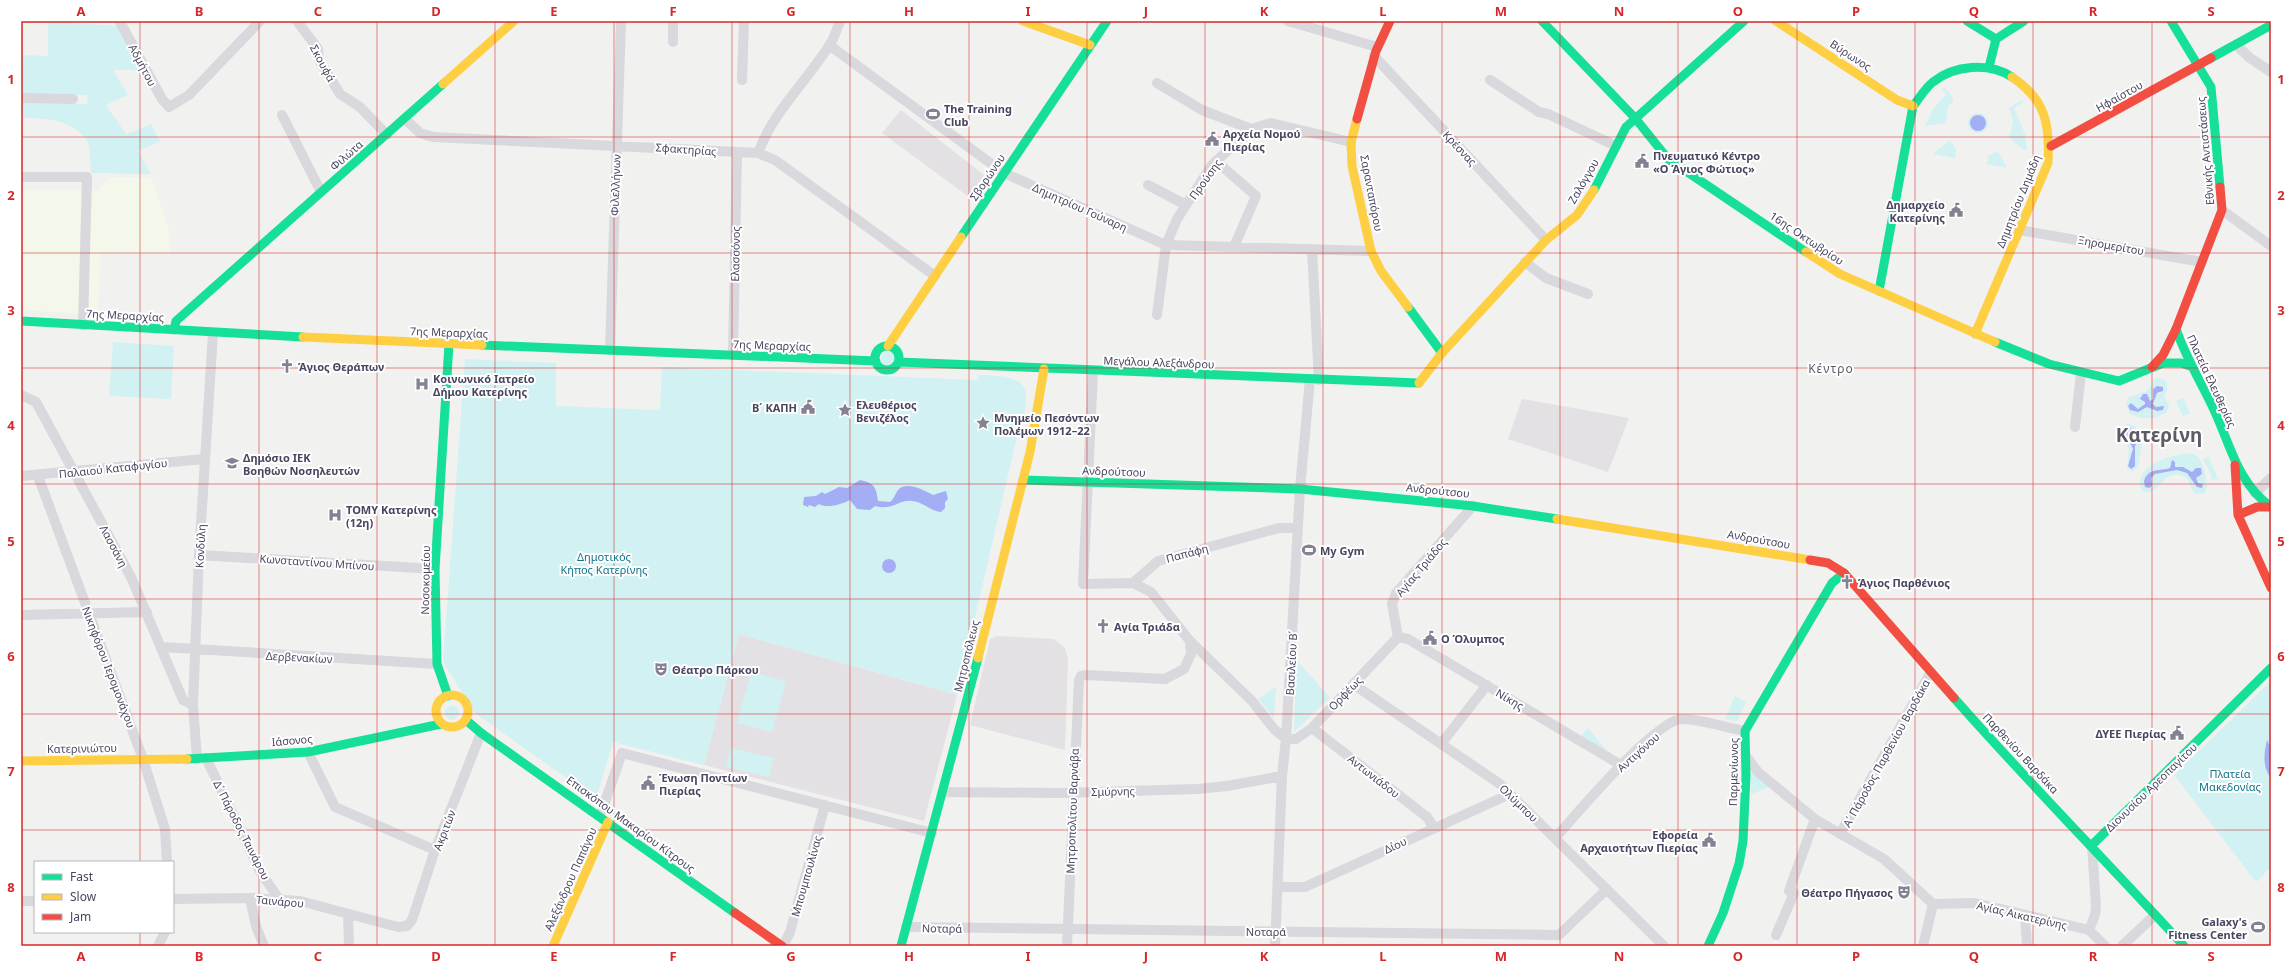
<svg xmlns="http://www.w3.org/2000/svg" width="2292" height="967" font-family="'Noto Sans',sans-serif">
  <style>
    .commercial { fill: #f3f8eb }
    .education { fill: #e3e1e3 }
    .green { fill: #d2f1f2; fill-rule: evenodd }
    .water { fill: #a3aef4 }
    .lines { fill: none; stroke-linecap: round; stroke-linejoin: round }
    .street { stroke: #d8d8dd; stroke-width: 10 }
    .fast { stroke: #16e098; stroke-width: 9 }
    .slow { stroke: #ffcf43; stroke-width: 9 }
    .jam { stroke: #f24e42; stroke-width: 9 }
    .grid { fill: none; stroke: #d62828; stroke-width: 1; stroke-opacity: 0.55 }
    .labels { text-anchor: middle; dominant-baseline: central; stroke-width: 4; stroke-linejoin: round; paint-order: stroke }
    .street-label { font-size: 11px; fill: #49455f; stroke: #fff }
    .poi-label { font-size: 11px; font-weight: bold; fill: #49455f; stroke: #fff; text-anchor: start }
    .park-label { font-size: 11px; fill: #0e7488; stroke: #fff }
    .neighbourhood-label { font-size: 12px; letter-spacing: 1px; fill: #5d5b65; stroke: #fff }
    .town-label { font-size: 19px; font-weight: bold; fill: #5d5b65; stroke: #fff }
    .neatline { fill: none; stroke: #d62828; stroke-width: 1.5 }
    .grid-label { font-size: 13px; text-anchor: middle; font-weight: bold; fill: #d62828 }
  </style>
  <rect width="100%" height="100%" fill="#f1f1f0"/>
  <path class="commercial" d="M113 177H151L170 234V254L100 253 98 315 21 310V190L100 191 101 186Z"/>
  <path class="education" d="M901 110 984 175 969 197 882 133Z
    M1522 399 1629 418 1608 472 1508 439Z
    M739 634 957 695 924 821 704 765Z
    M997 636 1054 639 1065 648 1068 659 1065 750 970 725 990 639Z"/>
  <path class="green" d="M48 21 117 26 142 70H113L128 95 106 105 126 134 151 124 160 141 138 151 151 174 91 173C90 164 91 148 87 141 74 119 43 118 21 118V103L88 104 87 95 21 94V55L48 56Z
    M1945 87 1954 99 1948 107 1946 123 1925 126 1933 109 1946 94 1942 89Z
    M2022 100 2023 103 2014 108 2025 134 2027 150 2023 149 2009 138 2013 122 2009 108Z
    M1968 123a10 10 0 1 1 20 0a10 10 0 1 1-20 0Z
    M1950 140 1956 149 1955 158 1933 154Z
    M1998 151 2007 168 1987 164 1988 156Z
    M113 342 174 346 171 399 109 396Z
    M881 358a7 7 0 1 1 14 0a7 7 0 1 1-14 0Z
    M465 359 556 363V406L660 410 662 367 978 380V375C1030 377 1032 383 1020 432H1018L957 695 739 634 704 765 613 742 596 799 475 713 443 662Z
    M2156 378 2164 379 2167 383V390L2164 397 2169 405 2167 412C2156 420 2142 420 2130 414L2126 404 2129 397 2147 391ZM2163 388 2161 393 2157 394 2153 406 2158 407 2157 411 2147 407 2143 410 2128 408 2131 403 2136 408H2141L2145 403 2142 401 2141 395 2146 394 2150 401 2154 397 2153 391Z
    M2183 398 2190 413 2183 416 2176 401Z
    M2128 423 2136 427 2142 444 2138 467 2132 472 2127 468 2129 449 2123 433V427ZM2130 432 2132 441H2136L2138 438V442L2135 446 2134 461 2129 464 2133 452 2127 437Z
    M2191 453C2203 456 2207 477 2207 488L2204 494 2194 493 2187 478C2168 467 2164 484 2151 492H2144C2140 489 2139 486 2140 481 2143 461 2174 455 2191 453ZM2175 463V467L2187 469 2192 472 2196 468H2201L2202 474 2196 478 2198 483 2202 484H2195L2187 473 2177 470 2155 474 2151 478 2152 486 2150 472 2158 469 2169 468Z
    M2209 457 2218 479 2211 480V475L2203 459Z
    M1296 659 1330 698 1294 732Z
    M751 672 786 681 772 732 737 723Z
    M2271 681V867L2256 882 2174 775Z
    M1276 687 1274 718 1258 699Z
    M1735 696 1746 702 1737 721 1725 719Z
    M445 713a7 7 0 1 1 14 0a7 7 0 1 1-14 0Z
    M1588 728 1606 750 1581 736Z
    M731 748 774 758 769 777 726 767Z
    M1751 772 1770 787 1751 794Z"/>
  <path class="water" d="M1970 123a8 8 0 1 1 16 0a8 8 0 1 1-16 0Z
    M2157 386 2163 387V391L2157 393 2153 404 2156 407 2164 406 2163 410 2157 411 2147 407 2138 412 2130 410 2128 406 2131 403 2138 409 2145 404V402L2140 399 2143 394H2147L2150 401 2153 399V389Z
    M2128 426 2131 428 2130 435 2132 441 2135 442 2138 438 2139 439 2135 446V466L2131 469 2128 466 2133 449 2125 433Z
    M2172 460 2175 462V467H2183L2192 472 2196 468H2201L2202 474 2196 478 2198 483 2203 484 2202 488 2197 487 2187 473 2177 470 2155 474 2151 478 2152 486 2149 488 2145 487 2144 481C2148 468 2159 471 2170 468Z
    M860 480C874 483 876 486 878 501L890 502C895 498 895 493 899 489 907 481 926 491 933 495L946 491 948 499 945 502V508L941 512C930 511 924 502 912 501 899 499 893 511 875 506L870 510 857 509 850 500C842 504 827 509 819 504L815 507 809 505 808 507 803 505 804 497 816 496 822 492 825 494 839 487 847 488Z
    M882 566a7 7 0 1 1 14 0a7 7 0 1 1-14 0Z
    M2267 740 2271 748V778C2262 767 2264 753 2267 740Z"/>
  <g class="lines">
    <path class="street" d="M297 21 318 49 319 60 340 94 360 107 387 135
      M1288 21 1377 47
      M120 22 162 99 169 107 189 95 260 21
      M673 42V21
      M829 45 1004 173 1166 245 1371 251
      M2236 45 2250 58 2271 72
      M1374 56 1546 240
      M742 80 744 21
      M1490 80 1539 112 1548 114 1616 146
      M1157 83 1202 110 1251 129
      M21 98 73 99
      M282 115 321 192
      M405 119 420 133 433 137 758 153 775 160 935 276
      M758 153C773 112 805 83 829 46 834 39 837 29 840 21
      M1216 161 1256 196 1234 247
      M21 177H87L83 325
      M1148 185 1186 205
      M2222 210 2271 246
      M2019 230 2202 262
      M1312 250 1319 380
      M1525 262 1546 278 1588 294
      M1157 315 1166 245 1177 219 1212 165 1251 129 1271 123 1351 142
      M610 349 621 21
      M733 355 737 153
      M1093 372 1083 584 1133 583 1158 561 1279 528H1298
      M21 395 36 402 131 577 183 700 193 705
      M2075 427 2081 373
      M21 476 204 459
      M38 476 143 759 165 829 167 862
      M2255 493 2271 478
      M199 555 435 569
      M21 615 147 612
      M1398 637 1408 639 1621 765
      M1398 637 1392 604 1396 593 1473 506
      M1190 641 1252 701 1274 729 1286 739
      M162 647 437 664
      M1353 684 1500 784 1664 946
      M1312 728 1427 817 1434 828
      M1286 739H1296L1312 728 1398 637
      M1441 744 1487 685
      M308 752 335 807 435 850
      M1746 756 1758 772 1815 819 1884 859 1933 904 1975 903 2089 930 2105 946
      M206 758 260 871 279 899
      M197 759 193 705 199 555 213 333
      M943 792 1061 793 1197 789 1227 786 1282 776
      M600 816 622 753 932 833
      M1840 834 1931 672
      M1555 838C1575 816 1656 719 1682 719 1700 719 1727 728 1745 731
      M1279 887H1305L1510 794
      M250 898 256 926 264 946
      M173 899 250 898 300 901 398 927 407 926 412 920 435 850 481 733
      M21 901H35
      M348 914 349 946
      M2025 915 2027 946
      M906 927 1559 935 1607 889
      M2089 930 2095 915 2096 907 2092 845
      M1776 935 1794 893 1789 891 1815 819
      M158 946 165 932
      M783 946 790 932 825 805
      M1067 946 1079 680 1081 676 1086 675 1165 679 1184 669 1191 654 1190 641 1151 592 1133 583
      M1275 946 1282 776 1286 739 1300 489 1310 379
      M1923 946 1933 904
      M2122 946 2155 915"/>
    <path class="fast" d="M1542 21 1635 118 1668 159 1806 252
      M1967 21 1996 39
      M2171 21 2211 87 2220 187
      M2211 58 2271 25
      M1989 67 1996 39 2024 21
      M1594 190 1626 127 1744 21
      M961 237 1107 21
      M1879 291 1913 106C1919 99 1925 88 1933 82 1954 65 1989 62 2012 77
      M1408 307 1442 353
      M21 321 303 337
      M2176 329C2186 358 2202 384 2215 412 2231 447 2238 483 2271 507
      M174 330 176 321 443 84
      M1995 342 2049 364 2119 381 2163 363H2181L2190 366
      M482 345 876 361
      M875 358a12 12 0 1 1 24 0a12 12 0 1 1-24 0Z
      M899 362 1419 383
      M1023 480 1300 489 1473 506 1557 519
      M448 696 437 664 435 569 449 344
      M1954 698C2029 783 2108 863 2184 946
      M466 720 481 733 735 913
      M187 759 308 752 441 724
      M2092 845 2271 668
      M901 946 978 658
      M1708 946 1723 913 1739 864 1743 841 1746 776 1745 731 1832 583 1844 573"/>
    <path class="slow" d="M1023 21 1090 45
      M1776 21 1897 100 1913 106
      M443 84 514 21
      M1357 119 1351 142 1352 166 1371 251 1381 271 1408 307
      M1806 252 1840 274 1995 342
      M1975 334 2048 163C2050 124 2046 100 2012 77
      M303 337 482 345
      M888 346 961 237
      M1419 383 1442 353 1546 240 1577 215 1594 190
      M1557 519 1810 560
      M978 658 1030 452 1044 369
      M436 711a16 16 0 1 1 32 0a16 16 0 1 1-32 0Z
      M21 761 187 759
      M553 946 608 822"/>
    <path class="jam" d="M1357 119 1376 51 1390 21
      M2051 146 2211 58
      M2152 367 2163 355 2176 329 2222 210 2220 187
      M2235 465 2238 515 2271 588
      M2238 515 2257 507H2270
      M1810 560 1828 563 1844 573 1954 698
      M735 913 782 946"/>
  </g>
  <path class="grid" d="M140 21V862M259 21V946M377 21V946M495 21V946M614 21V946M732 21V946M850 21V946M969 21V946M1087 21V946M1205 21V946M1323 21V946M1442 21V946M1560 21V946M1678 21V946M1797 21V946M1915 21V946M2033 21V946M2152 21V946M21 137H2271M21 253H2271M21 368H2271M21 484H2271M21 599H2271M21 714H2271M21 830H2271M140 932V946"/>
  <defs>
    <symbol id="stadium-bare" viewBox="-9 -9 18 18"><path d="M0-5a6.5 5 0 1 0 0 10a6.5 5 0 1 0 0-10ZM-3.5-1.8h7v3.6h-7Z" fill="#848192" stroke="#fff" stroke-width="2.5" paint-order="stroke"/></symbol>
    <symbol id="civic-bare" viewBox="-9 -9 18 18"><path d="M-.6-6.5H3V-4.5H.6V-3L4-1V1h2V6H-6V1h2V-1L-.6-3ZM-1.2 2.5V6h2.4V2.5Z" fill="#848192" stroke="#fff" stroke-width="2.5" paint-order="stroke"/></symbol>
    <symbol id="church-bare" viewBox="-9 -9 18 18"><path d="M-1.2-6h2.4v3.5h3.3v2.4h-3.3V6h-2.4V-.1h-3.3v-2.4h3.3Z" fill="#848192" stroke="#fff" stroke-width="2.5" paint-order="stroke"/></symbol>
    <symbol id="hospital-bare" viewBox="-9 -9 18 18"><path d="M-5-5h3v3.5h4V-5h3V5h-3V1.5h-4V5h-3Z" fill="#848192" stroke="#fff" stroke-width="2.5" paint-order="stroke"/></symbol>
    <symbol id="sight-bare" viewBox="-9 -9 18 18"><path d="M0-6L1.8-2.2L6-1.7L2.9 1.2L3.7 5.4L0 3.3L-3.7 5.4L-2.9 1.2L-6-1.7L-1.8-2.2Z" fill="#848192" stroke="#fff" stroke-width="2.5" paint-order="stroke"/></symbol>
    <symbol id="university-bare" viewBox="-9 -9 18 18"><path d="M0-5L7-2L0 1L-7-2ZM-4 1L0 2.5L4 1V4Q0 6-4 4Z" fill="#848192" stroke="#fff" stroke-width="2.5" paint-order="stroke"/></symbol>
    <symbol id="theatre-bare" viewBox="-9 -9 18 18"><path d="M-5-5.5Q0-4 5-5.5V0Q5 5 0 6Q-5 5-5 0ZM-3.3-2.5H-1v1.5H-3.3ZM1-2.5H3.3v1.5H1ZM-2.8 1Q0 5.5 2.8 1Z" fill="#848192" stroke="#fff" stroke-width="2.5" paint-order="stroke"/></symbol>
  </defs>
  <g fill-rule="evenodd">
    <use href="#stadium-bare" x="923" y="104" width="20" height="20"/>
    <use href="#civic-bare" x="1202" y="129" width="20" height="20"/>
    <use href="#civic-bare" x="1632" y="151" width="20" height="20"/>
    <use href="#civic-bare" x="1946" y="200" width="20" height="20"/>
    <use href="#church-bare" x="277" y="356" width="20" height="20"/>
    <use href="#hospital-bare" x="412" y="374" width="20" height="20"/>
    <use href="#civic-bare" x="798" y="397" width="20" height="20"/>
    <use href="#sight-bare" x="835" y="400" width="20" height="20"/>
    <use href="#sight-bare" x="973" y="413" width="20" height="20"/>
    <use href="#university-bare" x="222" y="453" width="20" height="20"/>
    <use href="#hospital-bare" x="325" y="505" width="20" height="20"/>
    <use href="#stadium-bare" x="1299" y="540" width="20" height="20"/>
    <use href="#church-bare" x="1837" y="572" width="20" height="20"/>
    <use href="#church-bare" x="1093" y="616" width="20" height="20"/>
    <use href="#civic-bare" x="1420" y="628" width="20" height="20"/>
    <use href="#theatre-bare" x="651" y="659" width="20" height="20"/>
    <use href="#civic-bare" x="2167" y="723" width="20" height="20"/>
    <use href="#civic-bare" x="638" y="773" width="20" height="20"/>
    <use href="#civic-bare" x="1699" y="830" width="20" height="20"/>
    <use href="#theatre-bare" x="1894" y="882" width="20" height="20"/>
    <use href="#stadium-bare" x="2248" y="917" width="20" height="20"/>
  </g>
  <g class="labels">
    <g class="street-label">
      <text transform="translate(1851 55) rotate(33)">Βύρωνος</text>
      <text transform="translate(323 63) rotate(62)">Σκουφά</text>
      <text transform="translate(143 65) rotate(62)">Αδμήτου</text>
      <text transform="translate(2119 96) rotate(-29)">Ηφαίστου</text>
      <text transform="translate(1460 148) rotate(47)">Κρέσνας</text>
      <text transform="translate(686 149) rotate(4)">Σφακτηρίας</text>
      <text transform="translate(2205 151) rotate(-95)">Εθνικής Αντιστάσεως</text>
      <text transform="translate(346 155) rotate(-41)">Φιλώτα</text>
      <text transform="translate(987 177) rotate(-56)">Σβορώνου</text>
      <text transform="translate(1205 179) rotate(-54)">Προύσης</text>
      <text transform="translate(1583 181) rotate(-60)">Ζαλόγγου</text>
      <text transform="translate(615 185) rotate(-88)">Φιλελλήνων</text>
      <text transform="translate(1372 193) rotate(79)">Σαρανταπόρου</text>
      <text transform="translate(2018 201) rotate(-68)">Δημητρίου Δημάδη</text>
      <text transform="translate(1080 207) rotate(24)">Δημητρίου Γούναρη</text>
      <text transform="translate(1807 238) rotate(34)">16ης Οκτωβρίου</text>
      <text transform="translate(2111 245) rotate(10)">Ξηρομερίτου</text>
      <text transform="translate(735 254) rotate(-89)">Ελασσόνος</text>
      <text transform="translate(125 315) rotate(3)">7ης Μεραρχίας</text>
      <text transform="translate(449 332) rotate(2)">7ης Μεραρχίας</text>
      <text transform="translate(772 345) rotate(2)">7ης Μεραρχίας</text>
      <text transform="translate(1159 362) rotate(2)">Μεγάλου Αλεξάνδρου</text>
      <text transform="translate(2212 381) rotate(65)">Πλατεία Ελευθερίας</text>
      <text transform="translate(113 468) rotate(-6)">Παλαιού Καταφυγίου</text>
      <text transform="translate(1114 471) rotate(2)">Ανδρούτσου</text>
      <text transform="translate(1438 490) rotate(6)">Ανδρούτσου</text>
      <text transform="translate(1759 539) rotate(10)">Ανδρούτσου</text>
      <text transform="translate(114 546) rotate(62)">Λασσάνη</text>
      <text transform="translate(200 546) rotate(-87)">Κονδύλη</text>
      <text transform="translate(1187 553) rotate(-15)">Παπάφη</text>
      <text transform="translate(317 562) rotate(4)">Κωνσταντίνου Μπίνου</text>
      <text transform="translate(1421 567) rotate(-50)">Αγίας Τριάδος</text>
      <text transform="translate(425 580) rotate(-89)">Νοσοκομείου</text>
      <text transform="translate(966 656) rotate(-76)">Μητροπόλεως</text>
      <text transform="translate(299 657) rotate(3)">Δερβενακίων</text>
      <text transform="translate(1291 663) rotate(-87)">Βασιλείου Β΄</text>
      <text transform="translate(109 667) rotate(69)">Νικηφόρου Ιερομονάχου</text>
      <text transform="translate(1345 693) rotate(-46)">Ορφέως</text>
      <text transform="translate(1510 699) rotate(31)">Νίκης</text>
      <text transform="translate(292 740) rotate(-5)">Ιάσονος</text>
      <text transform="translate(82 748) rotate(-1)">Κατερινιώτου</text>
      <text transform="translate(1638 752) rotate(-42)">Αντιγόνου</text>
      <text transform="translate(1886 753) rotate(-61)">Α΄ Πάροδος Παρθενίου Βαρδάκα</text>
      <text transform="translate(2021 753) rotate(47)">Παρθενίου Βαρδάκα</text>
      <text transform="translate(1733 772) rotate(-89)">Παρμενίωνος</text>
      <text transform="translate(1374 776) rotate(38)">Αντωνιάδου</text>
      <text transform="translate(2151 787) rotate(-44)">Διονυσίου Αρεοπαγίτου</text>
      <text transform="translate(1113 791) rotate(-1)">Σμύρνης</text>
      <text transform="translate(1519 803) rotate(44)">Ολύμπου</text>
      <text transform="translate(1072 811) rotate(-88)">Μητροπολίτου Βαρνάβα</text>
      <text transform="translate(631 824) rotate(36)">Επισκόπου Μακαρίου Κίτρους</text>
      <text transform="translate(242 830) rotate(63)">Δ΄ Πάροδος Ταινάρου</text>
      <text transform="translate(444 830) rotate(-69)">Ακριτών</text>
      <text transform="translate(1395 845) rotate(-25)">Δίου</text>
      <text transform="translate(806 876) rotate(-74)">Μπουμπουλίνας</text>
      <text transform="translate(570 879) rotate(-66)">Αλεξάνδρου Παπάγου</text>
      <text transform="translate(280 901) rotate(5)">Ταινάρου</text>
      <text transform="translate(2022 915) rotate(13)">Αγίας Αικατερίνης</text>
      <text transform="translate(942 928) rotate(1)">Νοταρά</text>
      <text x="1266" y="931">Νοταρά</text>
    </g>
    <g class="poi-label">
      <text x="944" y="108">The Training<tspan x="944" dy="13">Club</tspan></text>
      <text x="1223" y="133">Αρχεία Νομού<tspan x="1223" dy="13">Πιερίας</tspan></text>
      <text x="1653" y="155">Πνευματικό Κέντρο<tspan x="1653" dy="13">«Ο Άγιος Φώτιος»</tspan></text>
      <text x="1945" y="204" text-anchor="end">Δημαρχείο<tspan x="1945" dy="13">Κατερίνης</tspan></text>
      <text x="298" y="366">Άγιος Θεράπων</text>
      <text x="433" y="378">Κοινωνικό Ιατρείο<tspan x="433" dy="13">Δήμου Κατερίνης</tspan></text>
      <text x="856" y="404">Ελευθέριος<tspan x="856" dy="13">Βενιζέλος</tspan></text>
      <text x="797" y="407" text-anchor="end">Β΄ ΚΑΠΗ</text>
      <text x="994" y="417">Μνημείο Πεσόντων<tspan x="994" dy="13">Πολέμων 1912–22</tspan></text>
      <text x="243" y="457">Δημόσιο ΙΕΚ<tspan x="243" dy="13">Βοηθών Νοσηλευτών</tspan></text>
      <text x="346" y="509">ΤΟΜΥ Κατερίνης<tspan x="346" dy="13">(12η)</tspan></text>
      <text x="1320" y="550">My Gym</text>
      <text x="1858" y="582">Άγιος Παρθένιος</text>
      <text x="1114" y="626">Αγία Τριάδα</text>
      <text x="1441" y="638">Ο Όλυμπος</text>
      <text x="672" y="669">Θέατρο Πάρκου</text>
      <text x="2166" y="733" text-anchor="end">ΔΥΕΕ Πιερίας</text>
      <text x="659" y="777">Ένωση Ποντίων<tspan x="659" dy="13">Πιερίας</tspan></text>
      <text x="1698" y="834" text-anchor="end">Εφορεία<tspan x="1698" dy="13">Αρχαιοτήτων Πιερίας</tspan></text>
      <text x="1893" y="892" text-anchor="end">Θέατρο Πήγασος</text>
      <text x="2247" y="921" text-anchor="end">Galaxy's<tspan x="2247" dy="13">Fitness Center</tspan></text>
    </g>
    <g class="park-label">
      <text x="604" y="556">Δημοτικός<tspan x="604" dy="13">Κήπος Κατερίνης</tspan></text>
      <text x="2230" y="773">Πλατεία<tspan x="2230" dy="13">Μακεδονίας</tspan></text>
    </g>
    <g class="neighbourhood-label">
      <text x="1831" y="368">Κέντρο</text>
    </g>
    <g class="town-label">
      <text x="2159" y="435">Κατερίνη</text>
    </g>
  </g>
  <rect width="2292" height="967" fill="none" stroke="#ffffff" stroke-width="44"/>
  <rect x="34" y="861" width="140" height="72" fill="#ffffff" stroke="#b6b5bf"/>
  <rect x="42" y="874" width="20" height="6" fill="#16e098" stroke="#b6b5bf"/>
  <text x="70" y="881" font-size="12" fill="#49455f">Fast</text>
  <rect x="42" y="894" width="20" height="6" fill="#ffcf43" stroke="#b6b5bf"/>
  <text x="70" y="901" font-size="12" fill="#49455f">Slow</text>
  <rect x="42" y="914" width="20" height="6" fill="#f24e42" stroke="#b6b5bf"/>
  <text x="70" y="921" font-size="12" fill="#49455f">Jam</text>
  <rect x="22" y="22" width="2248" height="923" class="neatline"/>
  <g class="grid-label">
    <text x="81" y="16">A</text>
    <text x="199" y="16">B</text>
    <text x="318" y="16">C</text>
    <text x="436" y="16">D</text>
    <text x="554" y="16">E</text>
    <text x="673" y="16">F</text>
    <text x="791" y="16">G</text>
    <text x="909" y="16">H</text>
    <text x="1028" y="16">I</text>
    <text x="1146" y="16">J</text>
    <text x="1264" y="16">K</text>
    <text x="1383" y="16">L</text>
    <text x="1501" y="16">M</text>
    <text x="1619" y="16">N</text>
    <text x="1738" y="16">O</text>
    <text x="1856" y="16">P</text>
    <text x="1974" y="16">Q</text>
    <text x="2093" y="16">R</text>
    <text x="2211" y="16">S</text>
    <text x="11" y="84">1</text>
    <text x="2281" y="84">1</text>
    <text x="11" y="200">2</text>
    <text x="2281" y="200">2</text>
    <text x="11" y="315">3</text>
    <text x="2281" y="315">3</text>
    <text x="11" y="430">4</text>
    <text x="2281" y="430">4</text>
    <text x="11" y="546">5</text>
    <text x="2281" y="546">5</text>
    <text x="11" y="661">6</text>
    <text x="2281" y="661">6</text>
    <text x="11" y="776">7</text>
    <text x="2281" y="776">7</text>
    <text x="11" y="892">8</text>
    <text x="2281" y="892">8</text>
    <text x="81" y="961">A</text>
    <text x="199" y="961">B</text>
    <text x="318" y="961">C</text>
    <text x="436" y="961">D</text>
    <text x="554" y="961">E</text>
    <text x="673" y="961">F</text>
    <text x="791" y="961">G</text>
    <text x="909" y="961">H</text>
    <text x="1028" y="961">I</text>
    <text x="1146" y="961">J</text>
    <text x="1264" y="961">K</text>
    <text x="1383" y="961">L</text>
    <text x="1501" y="961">M</text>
    <text x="1619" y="961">N</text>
    <text x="1738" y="961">O</text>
    <text x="1856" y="961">P</text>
    <text x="1974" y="961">Q</text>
    <text x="2093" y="961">R</text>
    <text x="2211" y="961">S</text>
  </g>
</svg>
